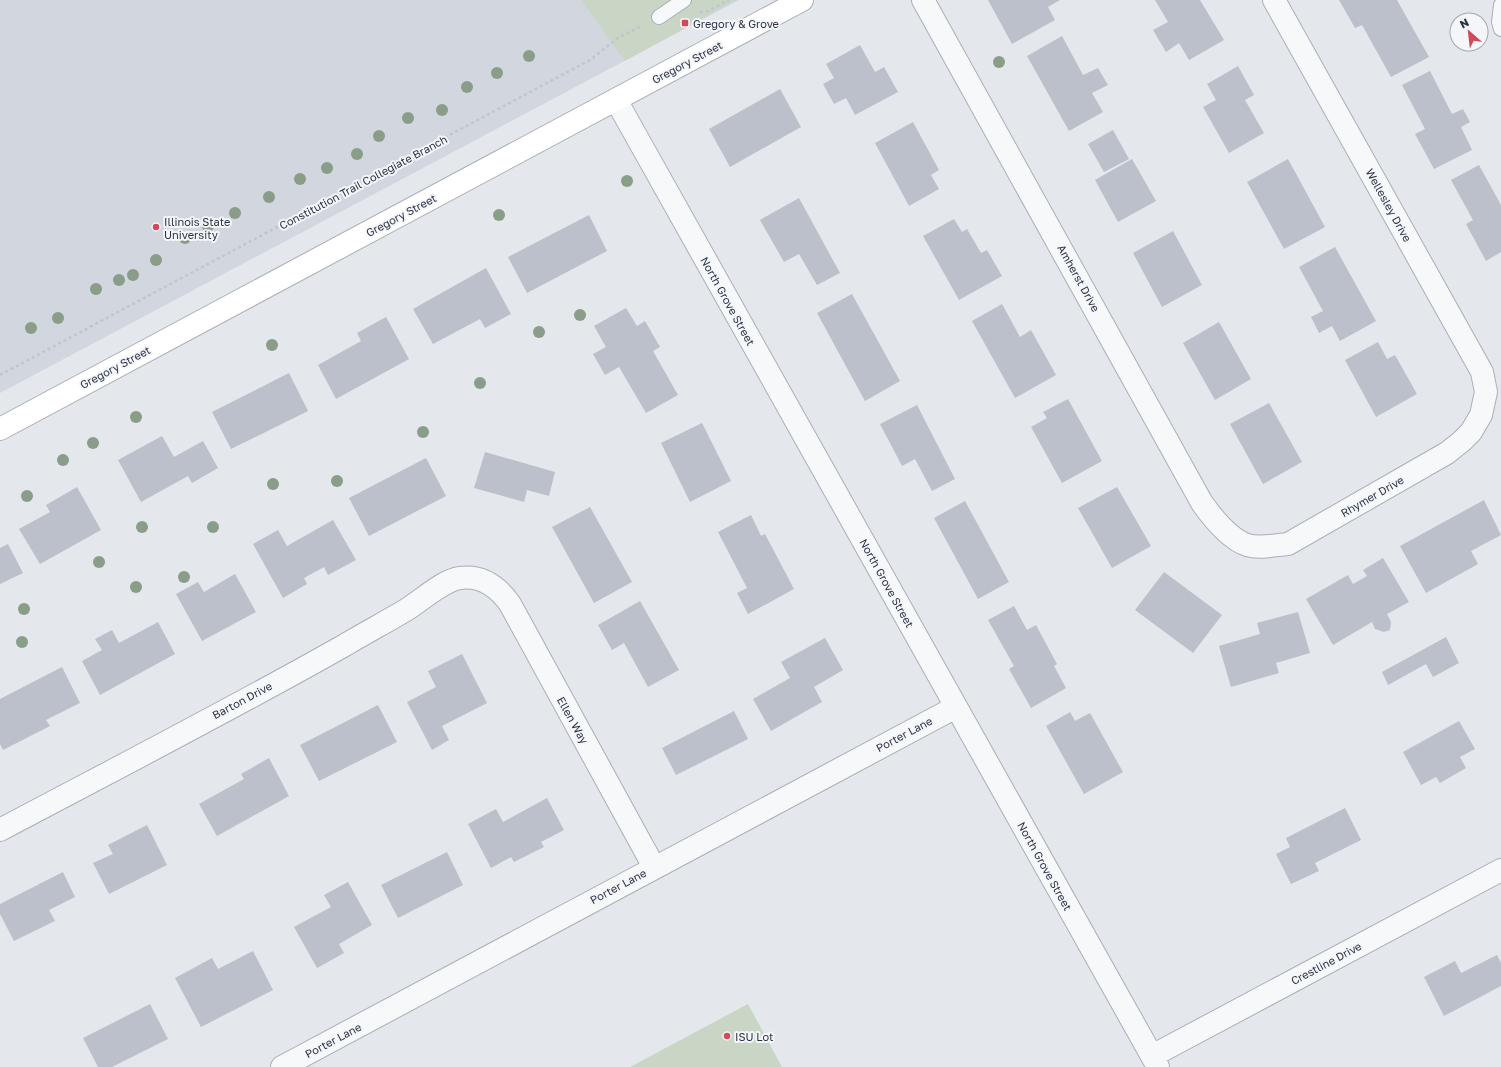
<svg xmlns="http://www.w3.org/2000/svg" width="1501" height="1067" font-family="'Golos Text',sans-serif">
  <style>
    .built { fill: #d2d6de }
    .green { fill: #c9d6c5 }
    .building { fill: #bbc0ca }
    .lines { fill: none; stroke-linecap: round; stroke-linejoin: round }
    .service-casing { stroke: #a9aeb7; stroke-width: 16 }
    .minor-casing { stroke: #a9aeb7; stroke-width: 24 }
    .secondary-casing { stroke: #a9aeb7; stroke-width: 24 }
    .path { stroke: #c2c5cb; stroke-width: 2.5; stroke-dasharray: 3 3; stroke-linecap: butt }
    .service { stroke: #f7f8fa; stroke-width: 14 }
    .minor { stroke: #f7f8fa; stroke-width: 22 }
    .secondary { stroke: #fff; stroke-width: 22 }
    .tree { fill: #899d89 }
    .poi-dot { fill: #d1495b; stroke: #f4f6f9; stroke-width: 1.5 }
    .labels { text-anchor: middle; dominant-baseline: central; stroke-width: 4; stroke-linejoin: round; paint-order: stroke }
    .poi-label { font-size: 11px; fill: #2b3445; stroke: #f4f6f9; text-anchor: start }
    .street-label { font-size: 11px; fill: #2b3445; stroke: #f4f6f9 }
  </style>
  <rect width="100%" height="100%" fill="#e4e7ec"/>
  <path class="built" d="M0 0H739L0 393Z"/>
  <path class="green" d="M581 0H736L625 61Z
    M748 1004 782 1067H630Z"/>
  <path class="building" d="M988 0H1060L1048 7 1055 20 1012 44Z
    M1155 0H1200L1224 40 1189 60 1179 43 1166 52 1153 30 1168 22Z
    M1339 0H1397L1429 57 1391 77 1362 25 1355 28Z
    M1062 36 1083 75 1098 68 1108 85 1092 93 1103 112 1069 131 1027 56Z
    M860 45 875 72 884 67 898 92 855 115 846 98 834 104 823 84 834 78 826 64Z
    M1238 66 1254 95 1245 100 1264 133 1229 153 1203 107 1216 100 1207 84Z
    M1430 71 1452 114 1463 109 1470 122 1461 127 1472 150 1434 169 1415 134 1425 129 1402 85Z
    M780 89 801 127 730 167 709 129Z
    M913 122 939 170 931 175 939 189 909 206 875 143Z
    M1113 130 1129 159 1104 172 1088 144Z
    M1132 159 1156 201 1118 222 1095 180Z
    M1288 159 1325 227 1284 249 1247 182Z
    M1479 165 1501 205V252L1486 261 1466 224 1473 220 1451 180Z
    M799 198 840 273 817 285 799 254 784 262 760 220Z
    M589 215 607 251 527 293 508 257Z
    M954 219 962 232 967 229 981 253 987 250 1002 276 959 300 923 236Z
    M1173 231 1202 285 1162 307 1133 253Z
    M1335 247 1376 321 1340 341 1332 326 1319 333 1311 317 1323 311 1299 267Z
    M486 268 511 314 485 328 480 319 433 344 413 309Z
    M852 294 900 381 865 401 817 313Z
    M1002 304 1020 337 1031 330 1056 375 1015 398 972 321Z
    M626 308 637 326 645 321 660 347 653 351 678 395 646 413 619 367 605 375 593 354 606 347 594 326Z
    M386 317 409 359 336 399 318 365 361 341 357 333Z
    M1219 322 1251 379 1215 400 1183 343Z
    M1378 342 1387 359 1395 355 1417 394 1376 417 1345 360Z
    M289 373 308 411 231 449 212 412Z
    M1068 399 1102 461 1062 483 1031 427 1047 418 1043 412Z
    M1269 403 1302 462 1263 484 1230 424Z
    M917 405 955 479 932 491 915 459 902 466 880 424Z
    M702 423 731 481 690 502 661 443Z
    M162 436 174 457 203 441 218 468 192 483 188 476 141 502 118 460Z
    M485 452 555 472 549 496 527 490 524 502 474 488Z
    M426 458 446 496 369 536 349 498Z
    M77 487 101 530 40 564 19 529 50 512 46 505Z
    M1117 487 1151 546 1112 568 1078 508Z
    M1484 500 1501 535 1471 551 1478 564 1426 593 1400 546Z
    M965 501 1009 582 978 599 934 518Z
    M590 507 632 582 594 603 552 527Z
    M751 515 761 536 765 534 794 589 748 614 737 593 747 588 718 532Z
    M333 520 356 560 328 575 324 567 304 578 307 584 283 598 253 544 278 530 287 546Z
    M8 544 23 573 0 584V548Z
    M1383 558 1409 602 1387 614 1391 622 1390 630 1384 632 1375 629 1372 622 1333 645 1306 599 1348 575 1353 584 1367 576 1363 570Z
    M1164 572 1222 615 1193 653 1135 610Z
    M235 574 256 612 202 641 176 594 198 582 204 592Z
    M640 601 679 670 648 687 624 643 612 650 598 625Z
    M1014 606 1027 630 1036 625 1057 664 1054 666 1066 688 1031 708 1009 669 1014 666 988 620Z
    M1298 612 1310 653 1276 663 1279 673 1231 687 1219 646 1260 634 1257 623Z
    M158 622 175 654 100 695 82 661 102 650 95 639 112 630 119 643Z
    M1446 637 1459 663 1433 677 1426 664 1388 685 1382 672Z
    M825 638 843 670 814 687 822 702 771 731 753 699 790 678 781 662Z
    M462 654 487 703 442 726 449 740 432 750 407 702 436 687 428 671Z
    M62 667 80 703 46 720 50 726 3 750 0 744V699Z
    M378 705 397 742 319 781 300 745Z
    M734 711 748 739 676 775 662 748Z
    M1070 712 1075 721 1090 713 1123 772 1084 794 1046 726Z
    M1459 721 1475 749 1460 757 1466 768 1440 783 1436 777 1421 785 1403 752Z
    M269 758 289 796 217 836 199 804 244 779 241 774Z
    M547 798 564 830 541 842 544 847 514 862 511 857 491 868 468 824 496 809 503 822Z
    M1345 808 1361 840 1315 863 1319 871 1291 884 1276 854 1290 847 1286 838Z
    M147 825 167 865 109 894 93 863 113 854 108 845Z
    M447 852 463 885 398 918 381 885Z
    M63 872 75 897 49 910 55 921 14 941 0 914V904Z
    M348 882 372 925 339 944 344 953 317 968 294 927 331 907 324 895Z
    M253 951 273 990 201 1027 175 978 212 958 218 969Z
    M1497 955 1501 963V986L1444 1016 1424 977 1455 961 1461 973Z
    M150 1004 168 1039 112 1067H98L83 1038Z"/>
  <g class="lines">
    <defs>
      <path id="service" d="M1501 5 1499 22 1501 29
        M659 17 684 0"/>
      <path id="minor" d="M923 0 1202 503C1212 517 1230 539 1247 545 1260 549 1275 545 1288 544L1447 453 1462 441 1471 432 1481 415 1486 392 1482 372 1274 0
        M616 100 1158 1067
        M0 830C115 769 232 709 345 645 365 633 386 622 406 610 421 601 443 580 460 578 482 575 498 587 510 604L654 867
        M1152 1056 1501 870
        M282 1067 956 707"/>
      <path id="secondary" d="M0 429 802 0"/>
    </defs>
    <use href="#service" class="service-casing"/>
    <use href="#minor" class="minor-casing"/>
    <use href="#secondary" class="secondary-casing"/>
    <path class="path" d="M700 12 708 11 729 0
      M0 375 590 60 618 38 641 26"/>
    <use href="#service" class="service"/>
    <use href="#minor" class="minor"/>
    <use href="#secondary" class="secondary"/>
  </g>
  <g class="tree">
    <circle cx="529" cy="56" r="6"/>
    <circle cx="999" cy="62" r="6"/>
    <circle cx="497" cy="73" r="6"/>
    <circle cx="467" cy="87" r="6"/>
    <circle cx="442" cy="110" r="6"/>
    <circle cx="408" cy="118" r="6"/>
    <circle cx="379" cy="136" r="6"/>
    <circle cx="357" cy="154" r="6"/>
    <circle cx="327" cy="168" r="6"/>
    <circle cx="300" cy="179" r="6"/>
    <circle cx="627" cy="181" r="6"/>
    <circle cx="269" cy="197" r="6"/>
    <circle cx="235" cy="213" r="6"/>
    <circle cx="499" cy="215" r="6"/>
    <circle cx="208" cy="226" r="6"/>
    <circle cx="185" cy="238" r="6"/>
    <circle cx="156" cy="260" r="6"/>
    <circle cx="133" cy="275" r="6"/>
    <circle cx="119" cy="280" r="6"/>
    <circle cx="96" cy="289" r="6"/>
    <circle cx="580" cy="315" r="6"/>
    <circle cx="58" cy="318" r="6"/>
    <circle cx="31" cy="328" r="6"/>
    <circle cx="539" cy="332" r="6"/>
    <circle cx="272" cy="345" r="6"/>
    <circle cx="480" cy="383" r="6"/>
    <circle cx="136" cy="417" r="6"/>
    <circle cx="423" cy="432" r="6"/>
    <circle cx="93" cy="443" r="6"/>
    <circle cx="63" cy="460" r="6"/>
    <circle cx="337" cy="481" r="6"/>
    <circle cx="273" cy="484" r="6"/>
    <circle cx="27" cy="496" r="6"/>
    <circle cx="142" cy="527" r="6"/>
    <circle cx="213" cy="527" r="6"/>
    <circle cx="99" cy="562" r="6"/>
    <circle cx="184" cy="577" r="6"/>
    <circle cx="136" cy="587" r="6"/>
    <circle cx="24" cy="609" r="6"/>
    <circle cx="22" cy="642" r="6"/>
  </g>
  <g class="poi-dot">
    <rect x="681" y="19" width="8" height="8" rx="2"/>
    <circle cx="156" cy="227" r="4"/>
    <circle cx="727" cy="1036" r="4"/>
  </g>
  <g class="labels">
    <g class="poi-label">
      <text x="693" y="23">Gregory &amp; Grove</text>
      <text x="164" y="221">Illinois State<tspan x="164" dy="13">University</tspan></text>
      <text x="735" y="1036">ISU Lot</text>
    </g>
    <g class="street-label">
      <text transform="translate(687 62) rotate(-28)">Gregory Street</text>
      <text transform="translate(363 182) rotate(-28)">Constitution Trail Collegiate Branch</text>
      <text transform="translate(1389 205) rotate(61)">Wellesley Drive</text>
      <text transform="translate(401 215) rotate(-28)">Gregory Street</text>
      <text transform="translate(1079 278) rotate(61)">Amherst Drive</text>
      <text transform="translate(728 301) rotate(61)">North Grove Street</text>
      <text transform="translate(115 367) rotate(-28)">Gregory Street</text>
      <text transform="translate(1372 496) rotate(-30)">Rhymer Drive</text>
      <text transform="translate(887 583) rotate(61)">North Grove Street</text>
      <text transform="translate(242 700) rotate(-28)">Barton Drive</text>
      <text transform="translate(573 720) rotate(61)">Ellen Way</text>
      <text transform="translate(904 734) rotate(-28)">Porter Lane</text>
      <text transform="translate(1045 866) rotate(61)">North Grove Street</text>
      <text transform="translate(618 886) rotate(-28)">Porter Lane</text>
      <text transform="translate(1326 963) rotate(-28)">Crestline Drive</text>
      <text transform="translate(333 1040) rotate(-28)">Porter Lane</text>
    </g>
  </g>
  <g transform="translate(1469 32) rotate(332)"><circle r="19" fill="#f4f6f9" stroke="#a4a8b1"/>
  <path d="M0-3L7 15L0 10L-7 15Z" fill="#d1495b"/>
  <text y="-6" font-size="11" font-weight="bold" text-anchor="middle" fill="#2b3445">N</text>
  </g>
</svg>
